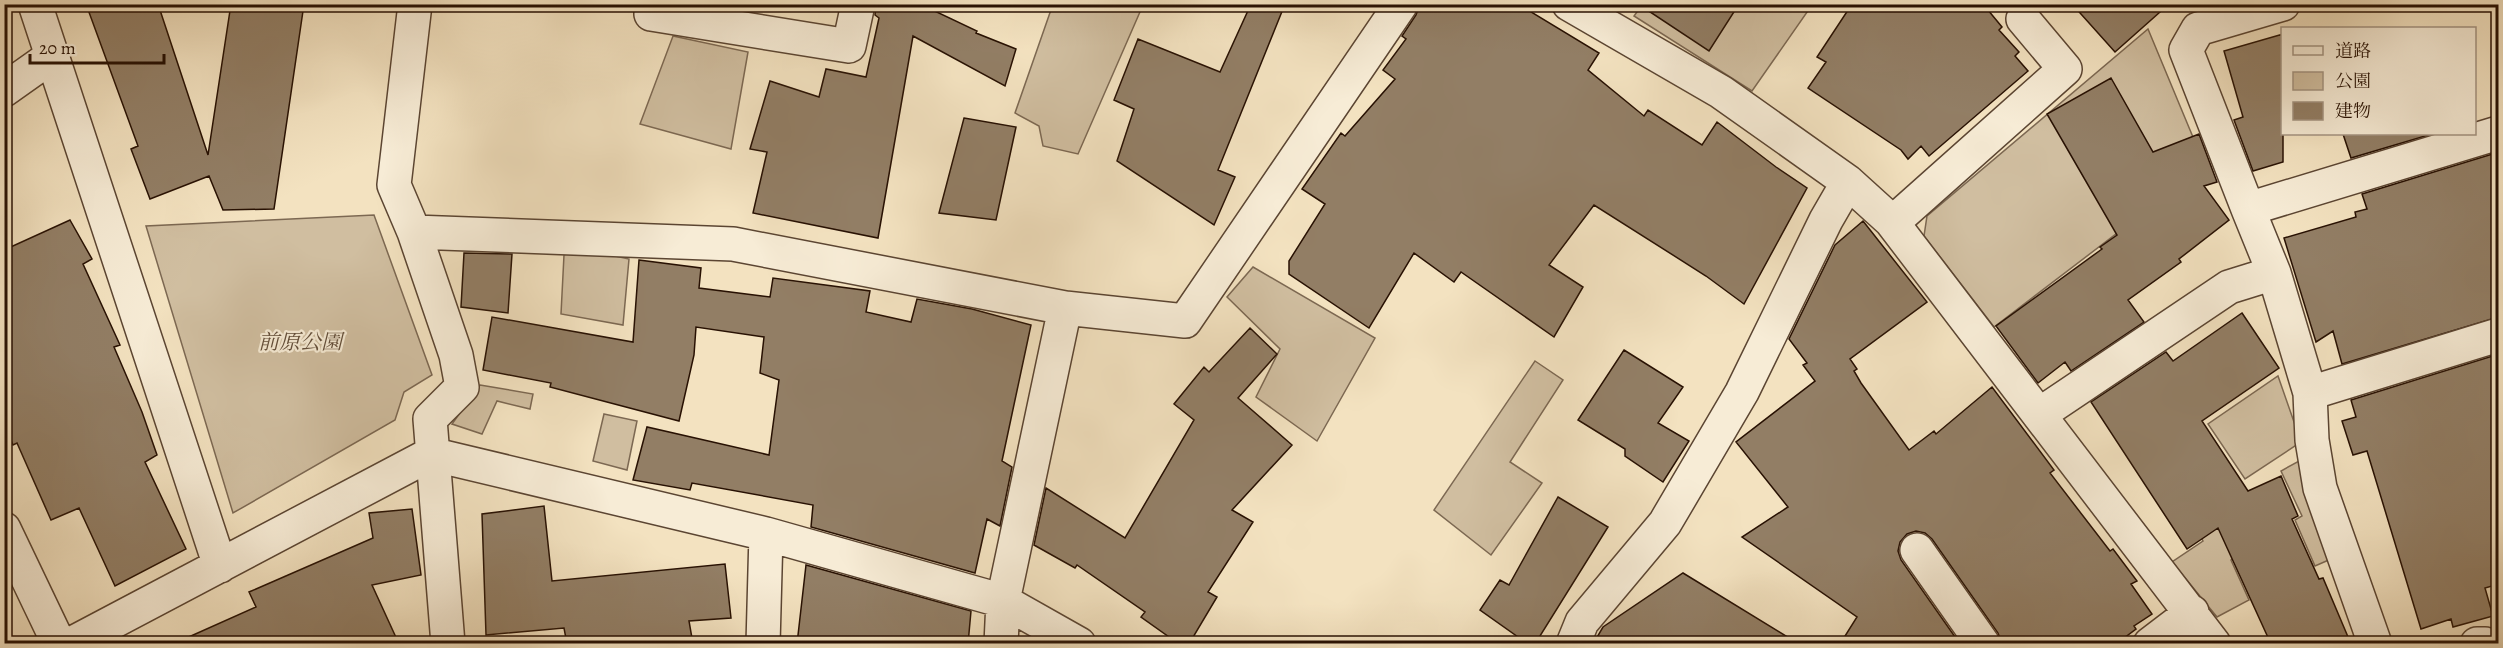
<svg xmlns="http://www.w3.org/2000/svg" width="2503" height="648" font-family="Alegreya,'Noto Serif JP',serif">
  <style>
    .green { fill: #d0bea0; stroke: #7c6852; stroke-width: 1.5 }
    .building { fill: #927e65; stroke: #281103; stroke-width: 1.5 }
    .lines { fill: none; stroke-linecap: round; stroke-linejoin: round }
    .street-casing { stroke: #5b4532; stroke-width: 36 }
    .street { stroke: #f7ecd6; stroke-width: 33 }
    .labels { text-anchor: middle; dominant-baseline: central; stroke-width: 4.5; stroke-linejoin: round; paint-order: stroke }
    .park-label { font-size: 21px; font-style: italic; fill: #634e3a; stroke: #f7ecd6 }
  </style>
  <rect width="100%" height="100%" fill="#f3e2c0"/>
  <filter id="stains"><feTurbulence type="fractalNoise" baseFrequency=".00333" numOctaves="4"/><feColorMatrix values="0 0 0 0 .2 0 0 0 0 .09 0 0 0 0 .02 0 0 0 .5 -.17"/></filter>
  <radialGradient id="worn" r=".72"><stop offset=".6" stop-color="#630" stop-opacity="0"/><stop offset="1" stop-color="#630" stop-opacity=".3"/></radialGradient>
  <path class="green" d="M1053 4 1143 5 1078 154 1043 146 1039 126 1015 113Z
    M1642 5H1812L1752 91 1634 16Z
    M2148 29 2205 166 1994 327 1924 236 1927 216Z
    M673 36 748 52 731 149 640 124Z
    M374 215 432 375 404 392 395 420 233 513 146 226Z
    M578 248 629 259 623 325 561 314 564 255Z
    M1253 267 1375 338 1317 441 1256 397 1280 349 1227 297Z
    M1535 361 1563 380 1510 462 1542 483 1491 555 1434 510Z
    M2278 376 2301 442 2245 479 2208 424Z
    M480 385 533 394 530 409 497 401 482 434 452 424Z
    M604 414 637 421 627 470 593 461Z
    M2299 461 2331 559 2315 566 2295 520 2302 516 2281 471Z
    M2214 509 2236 557 2231 560 2249 600 2217 617 2172 562 2203 541 2193 523Z"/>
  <path class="building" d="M86 4H158L208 155 231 4H304L274 209 223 210 209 176 150 199 131 149 138 146Z
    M876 4H920L977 31 976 33 1016 49 1005 86 913 36 878 238 753 213 767 152 750 149 770 81 819 97 826 69 866 77 879 18 875 15Z
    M1251 4H1285L1218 170 1235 177 1214 225 1117 161 1134 109 1114 100 1138 39 1220 72Z
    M1420 4H1518L1599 53 1588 70 1644 116 1648 110 1702 145 1717 122 1776 167 1807 188 1744 304 1706 276 1594 205 1549 265 1583 287 1554 337 1461 272 1454 282 1414 253 1369 328 1289 274V261L1325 204 1302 189 1341 133 1345 136 1395 79 1383 70 1406 39 1402 36 1416 15Z
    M1638 4H1739L1709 51Z
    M1852 4H1983L2002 27 1999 30 2019 52 2015 56 2028 71 1929 156 1921 146 1908 159 1901 150 1808 88 1826 62 1817 57Z
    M2072 4H2169L2115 52Z
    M2283 34V162L2253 171 2234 120 2243 117 2224 51Z
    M2111 78 2153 152 2199 134 2217 182 2204 186 2229 220 2179 259 2181 262 2128 300 2144 322 2071 371 2065 362 2038 383 1996 326 2102 249 2100 247 2117 235 2047 114Z
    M964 118 1016 127 996 220 939 213Z
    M2343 134H2432L2351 158Z
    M2499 152V317L2342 364 2333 331 2316 342 2284 238 2356 217 2355 212 2367 209 2362 194Z
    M70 220 92 259 83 264 120 345 114 347 142 412 157 455 145 462 186 549 115 586 79 508 51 520 17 443 13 445 4 423V250Z
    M1863 221 1927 302 1850 359 1857 369 1854 371 1861 383 1909 450 1934 431 1936 434 1992 387 2054 470 2050 473 2110 551 2113 549 2137 581 2131 584 2152 614 2134 626 2136 629 2116 644H2002L1998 633 1932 539 1925 533 1916 531 1907 534 1900 542 1898 551 1901 560 1960 644H1840L1857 617 1742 537 1788 507 1736 442 1815 381 1803 365 1807 363 1789 339 1835 245Z
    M464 253 512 254 508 313 461 307Z
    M639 260 701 268 699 288 770 297 773 278 870 291 866 312 911 322 917 299 972 309 1031 325 1002 461 1012 467 1000 526 987 519 975 573 811 527 813 505 692 483 690 490 633 480 647 427 769 455 779 380 760 373 764 337 696 327 694 355 679 421 550 387 551 383 483 370 492 317 633 342Z
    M2242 313 2279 368 2202 421 2248 491 2281 476 2298 516 2292 519 2319 579 2323 578 2351 644H2271L2218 528 2187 549 2091 402 2166 352 2173 361Z
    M1250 328 1277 354 1238 398 1292 445 1232 510 1253 522 1208 592 1217 597 1189 644H1179L1141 617 1145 612 1077 565 1075 568 1034 545 1046 488 1125 538 1194 420 1174 404 1204 367 1209 372Z
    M1624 350 1683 387 1658 423 1689 441 1663 482 1625 456V449L1578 420Z
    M2499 354V584L2485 588 2493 616 2453 627 2451 619 2421 629 2367 451 2353 455 2342 421 2356 417 2351 400Z
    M1558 497 1608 527 1535 644H1528L1480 610 1500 580 1509 585Z
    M544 506 552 581 725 564 731 618 689 621 693 644H567L564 628 486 635 482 514Z
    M412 509 421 575 372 585 399 644H173L256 607 249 592 373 538 369 513Z
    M806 565 971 611 968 644H797Z
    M1683 573 1799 644H1593L1603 627Z"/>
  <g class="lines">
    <defs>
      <path id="street" d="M35 4 220 566
        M415 4 394 185 414 232 733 244 1065 308
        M653 4 651 14 849 46 858 4
        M1569 4 1721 92 1848 182 1891 221 2214 644
        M4 90 52 56
        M2248 209 2186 50 2198 29 2283 4
        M1891 221 1900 216 2065 69 2023 19
        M414 232 456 355 462 387 430 419 448 644
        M2310 393 2498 335
        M2040 414 2229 287 2274 273
        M4 529 59 644
        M1917 550 1983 644
        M71 644 431 454 766 534 1003 601 1079 644
        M763 644 766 534
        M1001 644 1003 601 1065 308 1185 321 1401 4
        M1573 644 1582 622 1665 523 1742 392 1826 220 1848 182
        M2150 644 2192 612
        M2375 644 2320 488 2312 440 2310 393 2274 273 2248 209 2498 133
        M2477 644H2485"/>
    </defs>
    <use href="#street" class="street-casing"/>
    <use href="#street" class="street"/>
  </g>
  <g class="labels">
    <g class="park-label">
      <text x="300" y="342">前原公園</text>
    </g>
  </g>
  <rect width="2503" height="648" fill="none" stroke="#f3e2c0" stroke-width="24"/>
  <rect x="6" y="6" width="2491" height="636" fill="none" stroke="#281103" stroke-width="3"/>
  <rect x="12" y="12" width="2479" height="624" fill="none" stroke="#281103" stroke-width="1.5"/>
  <rect x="2281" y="27" width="195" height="108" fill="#f7ecd6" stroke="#a49482" stroke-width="1.5"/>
  <rect x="2293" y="46" width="30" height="9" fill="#f7ecd6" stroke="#a49482" stroke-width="1.5"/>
  <text x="2335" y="57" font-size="18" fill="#281103">道路</text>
  <rect x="2293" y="72" width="30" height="18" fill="#d0bea0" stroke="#a49482" stroke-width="1.5"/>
  <text x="2335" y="87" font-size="18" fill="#281103">公園</text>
  <rect x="2293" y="102" width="30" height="18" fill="#927e65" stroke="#a49482" stroke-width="1.5"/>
  <text x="2335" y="117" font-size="18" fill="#281103">建物</text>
  <path d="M30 54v9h134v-9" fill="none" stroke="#281103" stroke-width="3"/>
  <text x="39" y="54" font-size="18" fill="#281103" stroke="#f7ecd6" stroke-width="4.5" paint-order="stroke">20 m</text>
  <rect width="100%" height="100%" filter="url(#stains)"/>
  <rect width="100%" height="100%" fill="url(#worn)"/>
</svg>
